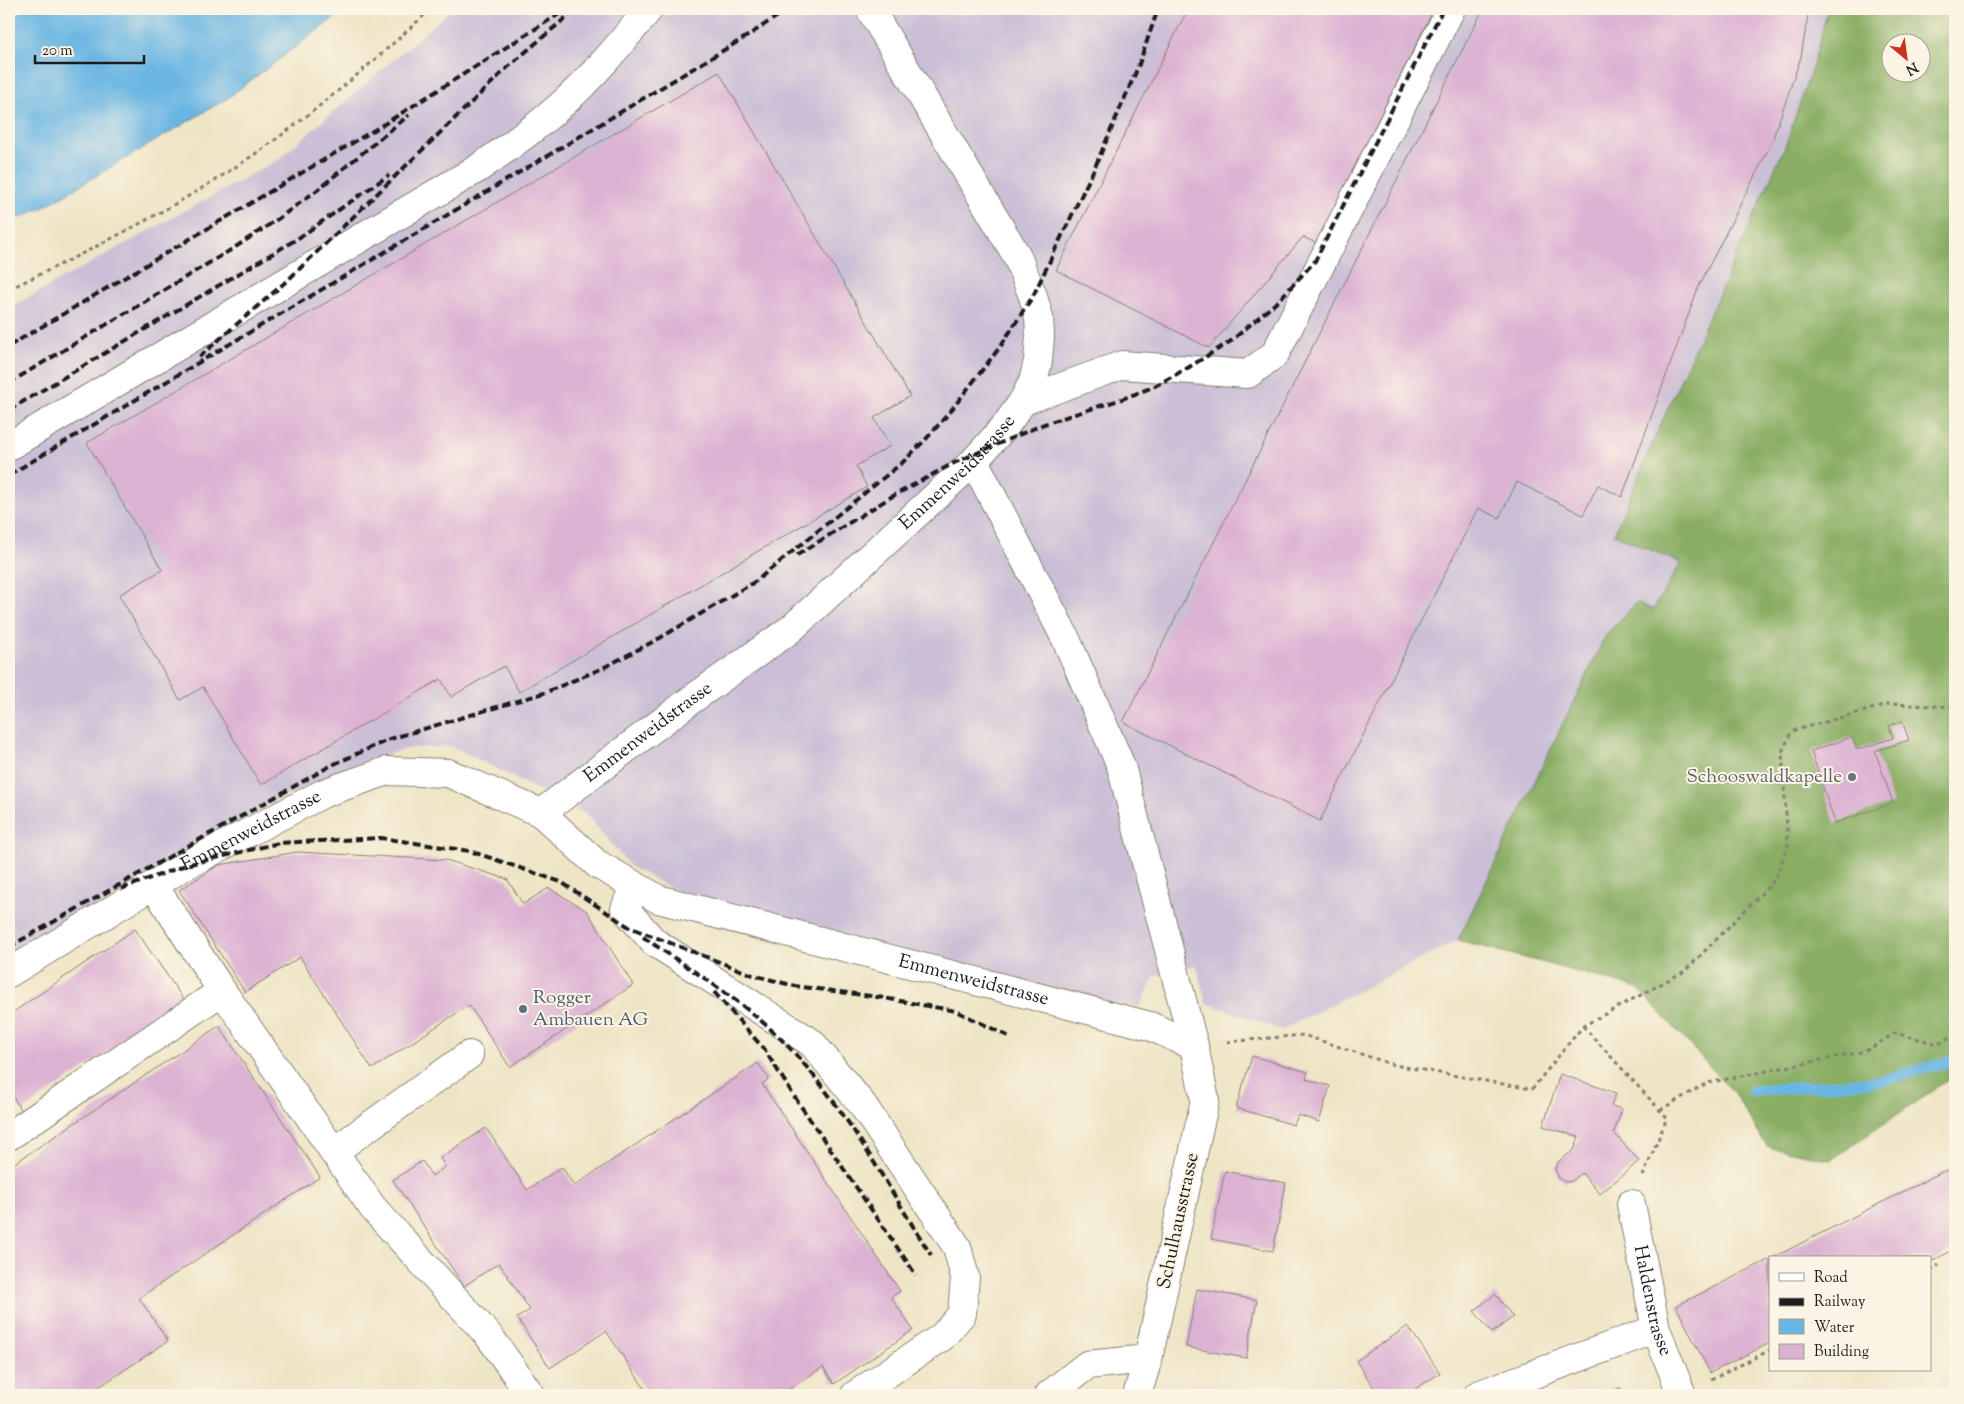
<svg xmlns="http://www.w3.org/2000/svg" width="1964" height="1404" font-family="'Sorts Mill Goudy',serif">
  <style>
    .industrial { fill: #cabfd6 }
    .forest { fill: #89ae63; stroke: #526540; fill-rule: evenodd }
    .water { fill: #6ab6e3; stroke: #436980 }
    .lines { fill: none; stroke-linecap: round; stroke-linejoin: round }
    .stream { stroke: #6ab6e3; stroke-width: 11 }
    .building { fill: #dcb2d3 }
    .minor-casing { stroke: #858071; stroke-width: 30 }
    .path { stroke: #858071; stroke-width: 3; stroke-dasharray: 4 4; stroke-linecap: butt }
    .minor { stroke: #fff; stroke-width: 28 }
    .rail { stroke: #1c1c1c; stroke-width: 4; stroke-dasharray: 8 4; stroke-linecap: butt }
    .worship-dot { fill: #6b7280; stroke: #fcf5e5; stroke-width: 2 }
    .service-dot { fill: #5c6f8a; stroke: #fcf5e5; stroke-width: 2 }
    .labels { text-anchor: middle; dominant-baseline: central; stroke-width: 4; stroke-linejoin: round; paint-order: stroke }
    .street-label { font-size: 19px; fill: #1c1c1c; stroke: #fcf5e5 }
    .worship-label { font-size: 19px; fill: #5b616d; stroke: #fcf5e5; text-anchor: end }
    .service-label { font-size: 19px; fill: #4e5e75; stroke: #fcf5e5; text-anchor: start }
  </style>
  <rect width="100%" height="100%" fill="#fcf5e5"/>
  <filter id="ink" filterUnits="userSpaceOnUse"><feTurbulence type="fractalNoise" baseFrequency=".02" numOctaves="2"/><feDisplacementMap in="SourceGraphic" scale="10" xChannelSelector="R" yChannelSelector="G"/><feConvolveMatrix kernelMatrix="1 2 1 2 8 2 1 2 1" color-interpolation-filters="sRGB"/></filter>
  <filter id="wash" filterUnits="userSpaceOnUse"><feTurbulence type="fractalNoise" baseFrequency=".0096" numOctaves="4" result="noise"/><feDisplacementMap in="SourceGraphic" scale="20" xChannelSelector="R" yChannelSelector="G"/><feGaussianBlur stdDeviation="1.12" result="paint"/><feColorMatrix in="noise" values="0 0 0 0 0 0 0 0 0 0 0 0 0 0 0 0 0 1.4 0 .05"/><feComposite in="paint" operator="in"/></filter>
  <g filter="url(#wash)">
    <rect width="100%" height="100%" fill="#eee5c6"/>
    <path class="industrial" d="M452 9H1828L1813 65 1786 144 1660 426 1614 533 1681 563 1653 611 1606 635 1458 940 1282 1030 1206 1003 1196 965 1155 976 1140 1007 1109 1002 685 895 631 867 586 814 451 746 409 748 368 760 276 800 9 959V308L279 159Z"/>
    <path class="forest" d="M1828 9H1955V1075L1831 1160 1767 1147 1734 1093 1638 988 1458 940 1606 635 1637 602 1653 610 1681 563 1614 534 1660 426 1786 144 1813 65ZM1892 42H1922V72H1892Z"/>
    <path class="water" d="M25 9H346L226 99 42 208 9 222V20Z"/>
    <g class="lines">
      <path class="stream" d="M1753 1091 1879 1081 1955 1060"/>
    </g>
    <g id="blocks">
      <path class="building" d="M1188 9H1434L1316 243 1303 237 1209 348 1056 270Z
        M1483 9H1809L1801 57 1771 144 1698 288 1622 497 1598 485 1583 515 1517 482 1499 518 1478 508 1320 821 1123 722Z
        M719 72 910 396 874 418 890 446 856 466 867 487 519 692 504 666 451 697 441 679 261 785 203 687 180 700 119 595 162 570 87 443Z
        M1902 721 1909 740 1875 751 1893 803 1835 823 1811 751 1852 737 1857 750 1893 738 1889 726Z
        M297 852 446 860 507 879 523 904 549 888 587 911 633 985 510 1067 469 1005 372 1069 300 957 245 992 179 890 219 865Z
        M135 929 184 1000 22 1111 9 1091V1015Z
        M219 1026 320 1177 139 1298 168 1341 87 1395H9V1167Z
        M1252 1056 1308 1072 1306 1079 1330 1086 1319 1122 1298 1115 1294 1125 1236 1108Z
        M758 1063 769 1079 762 1084 900 1291 891 1297 913 1330 834 1384 823 1367 780 1395H649L606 1331 550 1368 517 1318 530 1310 499 1263 464 1286 393 1180 422 1161 432 1176 445 1167 440 1158 486 1128 527 1190 562 1167 574 1186Z
        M1560 1074 1616 1093 1611 1106 1622 1109 1614 1133 1639 1161 1600 1194 1582 1173 1572 1181 1565 1182 1559 1178 1555 1169 1558 1162 1574 1150 1579 1137 1543 1126Z
        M1946 1170 1955 1187V1249L1936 1259 1930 1262V1258H1772Z
        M1225 1171 1286 1183 1273 1251 1211 1239Z
        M1770 1259V1343L1710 1373 1676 1306Z
        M1197 1289 1257 1300 1246 1358 1186 1347Z
        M1495 1294 1513 1317 1492 1333 1474 1311Z
        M1408 1326 1440 1373 1406 1395H1379L1356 1361Z
        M1620 1388 1623 1395H1601Z"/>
    </g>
  </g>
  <g filter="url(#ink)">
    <use href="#blocks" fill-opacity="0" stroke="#858071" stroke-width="1"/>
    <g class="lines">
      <defs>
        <g id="minor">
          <path d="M1023 401 1122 365 1248 374 1275 354 1451 9"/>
          <path d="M9 446 477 169C505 150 533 130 559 107 592 78 621 43 649 9"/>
          <path d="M974 461 1066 639 1121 766 1194 1046 1205 1100 1148 1359 1137 1395"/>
          <path id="s1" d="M541 813 691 700 791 629 974 461 1006 425 1023 401 1033 382 1038 361 1040 336 1039 318 1033 296 1017 256 870 9"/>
          <path d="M634 885 625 909 654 942 812 1043 862 1104 957 1247 965 1277 962 1314 942 1337 855 1395"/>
          <path d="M154 886 222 991 373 1208 489 1336 531 1395"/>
          <path id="s2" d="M9 973 186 865 324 793 387 771 448 773 541 813 597 864 658 899 1150 1026 1194 1046"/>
          <path d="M9 1136 222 991"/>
          <path d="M333 1152 469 1055"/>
          <path id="s3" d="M1631 1204 1656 1329 1682 1395"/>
          <path d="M1049 1395 1087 1365 1148 1359"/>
          <path d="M1478 1395 1656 1329"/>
        </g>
      </defs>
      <use href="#minor" class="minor-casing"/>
      <path class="path" d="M9 289C98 247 187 202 268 145 325 104 379 57 431 9
        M1583 1026 1667 1118 1643 1176
        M1227 1042 1303 1035 1394 1065 1532 1089 1583 1026 1685 971 1775 880 1788 845 1782 752 1792 731 1890 704 1955 707
        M1660 1110 1707 1083 1866 1051 1895 1033 1938 1044 1955 1034
        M1930 1270 1939 1265
        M1711 1380 1770 1350"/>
      <use href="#minor" class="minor"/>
      <path class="rail" d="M9 346 381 126 567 9
        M199 357 289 279 509 66 576 9
        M9 383 234 248 275 221 316 191 409 115
        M9 410 297 239 389 175
        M9 475 584 134 749 35 788 9
        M797 555 891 497 954 463 1044 424 1122 399 1153 387 1186 369 1231 341 1278 301 1315 261 1443 9
        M121 889 186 865 279 843 381 838 470 851 561 882 629 927 753 975 795 986 878 997 956 1011 1010 1037
        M643 937C691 970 742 1000 783 1041 844 1103 885 1183 931 1255
        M9 947 332 765 390 739 544 693 603 668 660 638 756 581 903 462 927 438 949 413 1000 347 1033 296 1095 167 1138 67 1158 9
        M714 992 764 1049 794 1096 916 1275"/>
    </g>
  </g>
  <circle class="worship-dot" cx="1852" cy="777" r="5"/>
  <circle class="service-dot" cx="523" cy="1009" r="5"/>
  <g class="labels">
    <g class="street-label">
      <text stroke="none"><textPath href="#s1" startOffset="539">Emmenweidstrasse</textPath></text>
      <text stroke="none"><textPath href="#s1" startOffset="134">Emmenweidstrasse</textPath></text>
      <text stroke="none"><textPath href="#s2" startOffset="281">Emmenweidstrasse</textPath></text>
      <text stroke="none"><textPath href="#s2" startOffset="1064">Emmenweidstrasse</textPath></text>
      <text transform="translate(1179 1221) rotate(-78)">Schulhausstrasse</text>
      <text stroke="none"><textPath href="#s3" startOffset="99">Haldenstrasse</textPath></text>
    </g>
    <g class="worship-label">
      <text x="1842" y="777">Schooswaldkapelle</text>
    </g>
    <g class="service-label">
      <text x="533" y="998">Rogger<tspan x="533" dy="22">Ambauen AG</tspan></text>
    </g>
  </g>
  <rect width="1964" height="1404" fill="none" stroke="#fcf5e5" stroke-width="30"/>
  <rect x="1769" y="1256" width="162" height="115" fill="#fcf5e5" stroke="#a29e95"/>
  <rect x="1779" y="1273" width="25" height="8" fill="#ffffff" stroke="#a29e95"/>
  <text x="1814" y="1282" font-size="15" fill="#1c1c1c">Road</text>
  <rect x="1779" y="1298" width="25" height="8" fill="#1c1c1c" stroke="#a29e95"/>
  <text x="1814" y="1306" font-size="15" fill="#1c1c1c">Railway</text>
  <rect x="1779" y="1319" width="25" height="15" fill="#6ab6e3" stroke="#a29e95"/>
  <text x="1814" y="1332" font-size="15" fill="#1c1c1c">Water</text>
  <rect x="1779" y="1344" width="25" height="15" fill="#dcb2d3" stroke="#a29e95"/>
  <text x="1814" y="1356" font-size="15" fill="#1c1c1c">Building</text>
  <g transform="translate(1906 58) rotate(151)"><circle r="24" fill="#fcf5e5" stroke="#a29e95"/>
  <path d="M0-4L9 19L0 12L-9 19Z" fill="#c8321e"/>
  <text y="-8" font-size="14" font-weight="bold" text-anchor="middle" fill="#1c1c1c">N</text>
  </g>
  <path d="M35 55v8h109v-8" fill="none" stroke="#1c1c1c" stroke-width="2.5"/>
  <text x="42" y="55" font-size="15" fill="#1c1c1c" stroke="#fcf5e5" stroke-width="4" paint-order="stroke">20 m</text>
</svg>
